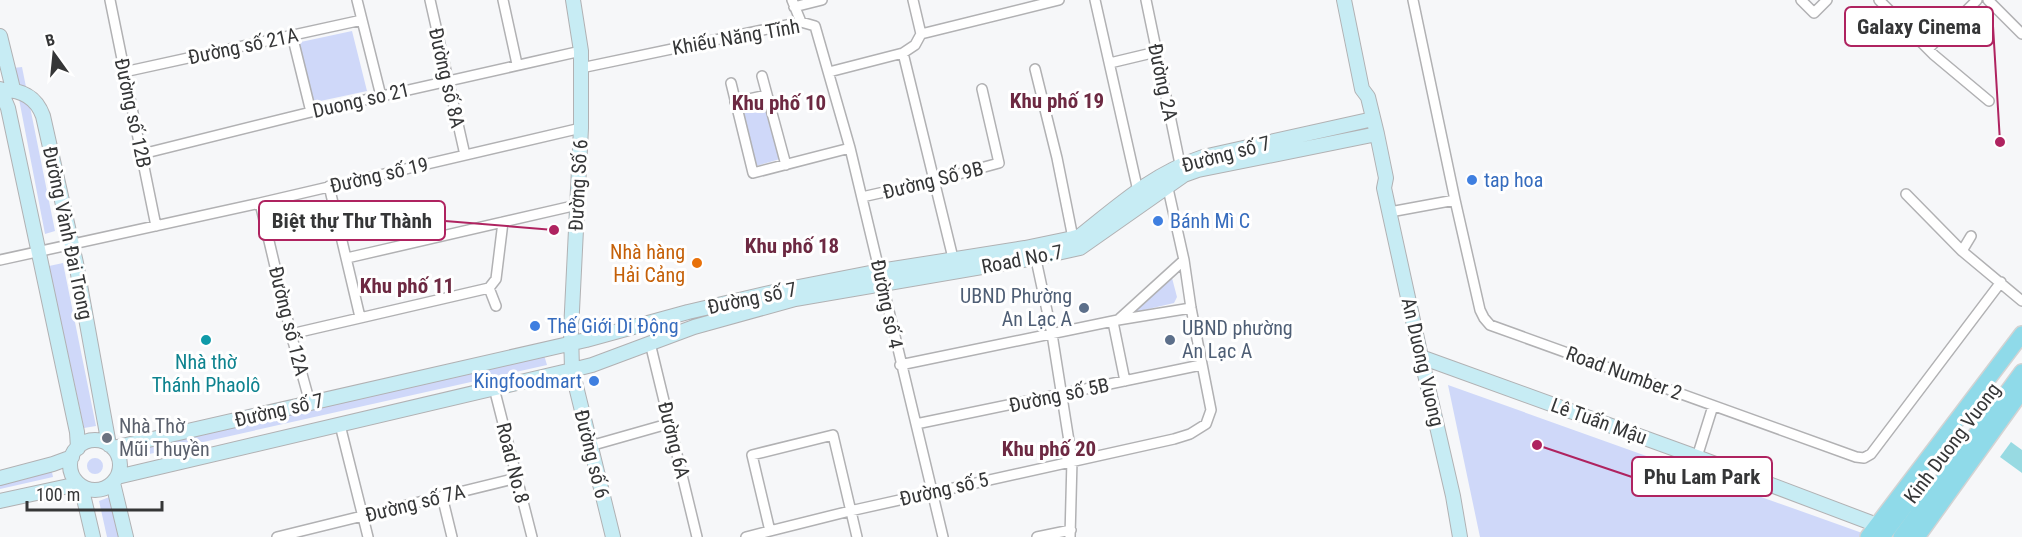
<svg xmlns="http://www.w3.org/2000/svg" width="2022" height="537" font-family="'Roboto Condensed',sans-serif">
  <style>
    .green { fill: #cfd8f9 }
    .water { fill: #98dae2 }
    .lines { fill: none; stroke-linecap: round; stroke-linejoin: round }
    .street-casing { stroke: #b1b1b3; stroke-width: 12 }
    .secondary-casing { stroke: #b1b1b3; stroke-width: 16 }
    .primary-casing { stroke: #d3d3d3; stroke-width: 18 }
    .street { stroke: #fff; stroke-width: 9 }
    .secondary { stroke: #c7ecf4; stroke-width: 14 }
    .primary { stroke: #8fdae9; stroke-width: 15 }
    .shop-dot { fill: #3f7fe0; stroke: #fff; stroke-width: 2 }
    .food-dot { fill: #e8710a; stroke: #fff; stroke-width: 2 }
    .service-dot { fill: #5c6f8a; stroke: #fff; stroke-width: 2 }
    .culture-dot { fill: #0f9aa8; stroke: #fff; stroke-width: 2 }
    .worship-dot { fill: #6b7280; stroke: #fff; stroke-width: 2 }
    .labels { text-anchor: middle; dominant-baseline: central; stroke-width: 6; stroke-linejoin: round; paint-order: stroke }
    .street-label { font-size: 20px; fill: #353637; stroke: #fff }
    .shop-label { font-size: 20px; fill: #366cbe; stroke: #fff; text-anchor: start }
    .food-label { font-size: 20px; fill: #c56008; stroke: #fff; text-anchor: end }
    .service-label { font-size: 20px; fill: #4e5e75; stroke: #fff; text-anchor: end }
    .culture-label { font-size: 20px; fill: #0d838f; stroke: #fff }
    .worship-label { font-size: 20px; fill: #5b616d; stroke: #fff; text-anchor: start }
    .neighbourhood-label { font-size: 21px; font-weight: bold; fill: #6d2942; stroke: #fff }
    .leader { fill: none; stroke: #af2360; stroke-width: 2 }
    .callout-dot { fill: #af2360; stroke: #fff; stroke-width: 2 }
    .callout { fill: #fff; stroke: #af2360; stroke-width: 2 }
    .callout-label { font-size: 21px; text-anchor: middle; font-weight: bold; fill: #353637 }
  </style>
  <rect width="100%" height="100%" fill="#f6f7f9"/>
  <path class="green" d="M352 31 367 91 311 103 296 43Z
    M22 67 55 231 45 234 13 68Z
    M764 100 780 159 756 166 741 106Z
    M63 263 96 426 84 428 49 266Z
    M1168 277 1172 278 1177 297 1174 303 1131 313Z
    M544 355 547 365 127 459 124 449Z
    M1448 385 1865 534 1863 537H1480Z
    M87 466a8 8 0 1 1 16 0a8 8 0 1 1-16 0Z
    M51 467 53 477 0 489V479Z
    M112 496 121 537H107L99 501Z"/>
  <path class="water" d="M2011 442 2022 450V473L2000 457Z"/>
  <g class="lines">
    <defs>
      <path id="street" d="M110 0 156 226
        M357 0 381 96
        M430 0 465 155
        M503 0 517 64
        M792 0 801 22
        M913 0 921 34
        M1095 0 1138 191
        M1146 0 1180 164
        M1413 0 1455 200 1480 310 1484 318 1490 325 1856 457 1864 458 1871 454 2001 282
        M1801 0 1814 13 1827 0
        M1879 0 1934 55 1989 101
        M1988 0 2022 34
        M794 7 822 0
        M292 35 311 112
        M1928 49 1977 0
        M903 53 953 258
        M1110 63 1156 52
        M581 68 801 22 815 26 850 148 943 537
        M1035 69 1057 158 1073 238
        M124 72 362 20
        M829 72 903 53 915 45 921 34 1059 0
        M762 76 786 165
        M731 83 753 173 850 148
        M735 102 767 95
        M142 154 311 112 581 51
        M329 186 360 317
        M1906 194 1962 251 2022 301
        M862 197 933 181 999 163 982 89
        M260 203 291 334 310 403
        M1390 212 1455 200
        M1962 251 1971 236
        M1035 255 1052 334 1072 460 1070 537
        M347 258 577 205
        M0 260 260 203 581 128
        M489 288 496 306
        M1118 320 1184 260
        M1113 322 1125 381
        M291 334 489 288 496 279 503 222
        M650 343 697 537
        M900 365 1118 320 1191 308
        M494 388 532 537
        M916 424 1201 365
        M340 425 368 537
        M590 446 671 423
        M1697 457 1713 406
        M442 496 452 537
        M770 531 752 455 833 435 857 537
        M277 537 517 478
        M746 537 850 511 1174 439 1190 434 1206 424 1211 410 1191 308 1184 260 1167 184
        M1037 537 1071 530"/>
      <path id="secondary" d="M573 0 581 51V128L571 331 572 370 613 537
        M1344 0 1362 89 1368 97 1377 134 1386 178 1384 188 1421 357 1453 496 1460 537
        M0 36 13 89
        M0 89 8 108 77 432 78 448
        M0 90C20 89 36 96 43 116L76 263 109 445
        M1421 357 1697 457 1877 525
        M70 465a25 25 0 1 1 50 0a25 25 0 1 1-50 0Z
        M113 448 586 340 688 312 778 291 880 271 1025 248 1073 238 1080 236C1119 205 1154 173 1203 157L1373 119
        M117 477 572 370 592 365 694 327 795 299 1035 258 1080 248 1184 175 1198 170 1377 134
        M0 478 53 464 72 457
        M113 483 126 537
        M81 486 93 537
        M0 501 78 484"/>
      <path id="primary" d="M1868 537 2022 334
        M1882 537 1920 486
        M1901 537 2022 372
        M1917 537 2022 391"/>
    </defs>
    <use href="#street" class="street-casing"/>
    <use href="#secondary" class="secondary-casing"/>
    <use href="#primary" class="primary-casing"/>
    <use href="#street" class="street"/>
    <use href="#secondary" class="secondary"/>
    <use href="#primary" class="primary"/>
  </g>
  <g class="shop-dot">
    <circle cx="1472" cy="180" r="6"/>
    <circle cx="1158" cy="221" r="6"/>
    <circle cx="535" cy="326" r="6"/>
    <circle cx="594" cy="381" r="6"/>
  </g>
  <circle class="food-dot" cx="697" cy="263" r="6"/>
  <g class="service-dot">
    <circle cx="1084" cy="308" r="6"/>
    <circle cx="1170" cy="340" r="6"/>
  </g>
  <circle class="culture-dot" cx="206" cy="340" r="6"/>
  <circle class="worship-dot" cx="107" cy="438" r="6"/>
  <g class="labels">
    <g class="street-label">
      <text transform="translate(736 37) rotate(-10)">Khiếu Năng Tĩnh</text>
      <text transform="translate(243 46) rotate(-12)">Đường số 21A</text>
      <text transform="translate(447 78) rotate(77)">Đường số 8A</text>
      <text transform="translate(1163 82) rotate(78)">Đường 2A</text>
      <text transform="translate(361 100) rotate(-13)">Duong so 21</text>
      <text transform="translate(133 113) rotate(78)">Đường số 12B</text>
      <text transform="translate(1226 154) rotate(-15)">Đường số 7</text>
      <text transform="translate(379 175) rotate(-13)">Đường số 19</text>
      <text transform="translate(933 180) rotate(-14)">Đường Số 9B</text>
      <text transform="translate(578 185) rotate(-87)">Đường Số 6</text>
      <text transform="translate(68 233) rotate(78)">Đường Vành Đai Trong</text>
      <text transform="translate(1022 259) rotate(-11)">Road No.7</text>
      <text transform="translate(752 298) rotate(-12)">Đường số 7</text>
      <text transform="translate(887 304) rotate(78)">Đường số 4</text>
      <text transform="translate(289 321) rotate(76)">Đường số 12A</text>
      <text transform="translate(1423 362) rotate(77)">An Duong Vuong</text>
      <text transform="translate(1624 373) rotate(20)">Road Number 2</text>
      <text transform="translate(1059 395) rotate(-12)">Đường số 5B</text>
      <text transform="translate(279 410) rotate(-13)">Đường số 7</text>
      <text transform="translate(1599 421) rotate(20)">Lê Tuấn Mậu</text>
      <text transform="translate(674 440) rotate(76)">Đường 6A</text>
      <text transform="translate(1952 443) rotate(-53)">Kinh Duong Vuong</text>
      <text transform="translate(592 454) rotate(76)">Đường số 6</text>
      <text transform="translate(513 463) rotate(76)">Road No.8</text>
      <text transform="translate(944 489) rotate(-13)">Đường số 5</text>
      <text transform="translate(415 503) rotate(-14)">Đường số 7A</text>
    </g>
    <g class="shop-label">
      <text x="1484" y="180">tap hoa</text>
      <text x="1170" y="221">Bánh Mì C</text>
      <text x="547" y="326">Thế Giới Di Động</text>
      <text x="582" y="381" text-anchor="end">Kingfoodmart</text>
    </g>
    <g class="food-label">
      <text x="685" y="252">Nhà hàng<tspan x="685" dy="23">Hải Cảng</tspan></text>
    </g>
    <g class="service-label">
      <text x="1072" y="296">UBND Phường<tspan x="1072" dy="23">An Lạc A</tspan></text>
      <text x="1182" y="328" text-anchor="start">UBND phường<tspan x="1182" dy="23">An Lạc A</tspan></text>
    </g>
    <g class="culture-label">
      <text x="206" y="362">Nhà thờ<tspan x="206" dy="23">Thánh Phaolô</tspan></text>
    </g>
    <g class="worship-label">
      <text x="119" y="426">Nhà Thờ<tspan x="119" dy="23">Mũi Thuyền</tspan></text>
    </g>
    <g class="neighbourhood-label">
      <text x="1057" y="101">Khu phố 19</text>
      <text x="779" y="103">Khu phố 10</text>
      <text x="792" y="246">Khu phố 18</text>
      <text x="407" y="286">Khu phố 11</text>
      <text x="1049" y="449">Khu phố 20</text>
    </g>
  </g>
  <path class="leader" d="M2000 142L1993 26M554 230L445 221M1537 445L1632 477"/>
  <g class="callout-dot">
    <circle cx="2000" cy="142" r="6"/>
    <circle cx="554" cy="230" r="6"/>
    <circle cx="1537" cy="445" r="6"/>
  </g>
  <g class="callout">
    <rect x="1845" y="7" width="148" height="39" rx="6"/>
    <rect x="259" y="201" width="186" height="39" rx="6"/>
    <rect x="1632" y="457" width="140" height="39" rx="6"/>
  </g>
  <g class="callout-label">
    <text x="1919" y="34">Galaxy Cinema</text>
    <text x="352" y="228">Biệt thự Thư Thành</text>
    <text x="1702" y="484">Phu Lam Park</text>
  </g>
  <g transform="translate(54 54) rotate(345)" stroke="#ffffff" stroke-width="4.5" paint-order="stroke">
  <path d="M0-4.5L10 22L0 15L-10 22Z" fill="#353637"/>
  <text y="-9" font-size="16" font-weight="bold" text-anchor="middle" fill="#353637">B</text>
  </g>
  <path d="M27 501v9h135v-9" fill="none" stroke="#353637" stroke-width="3"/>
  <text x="36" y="501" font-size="18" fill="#353637" stroke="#ffffff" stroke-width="4.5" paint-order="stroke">100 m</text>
</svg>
